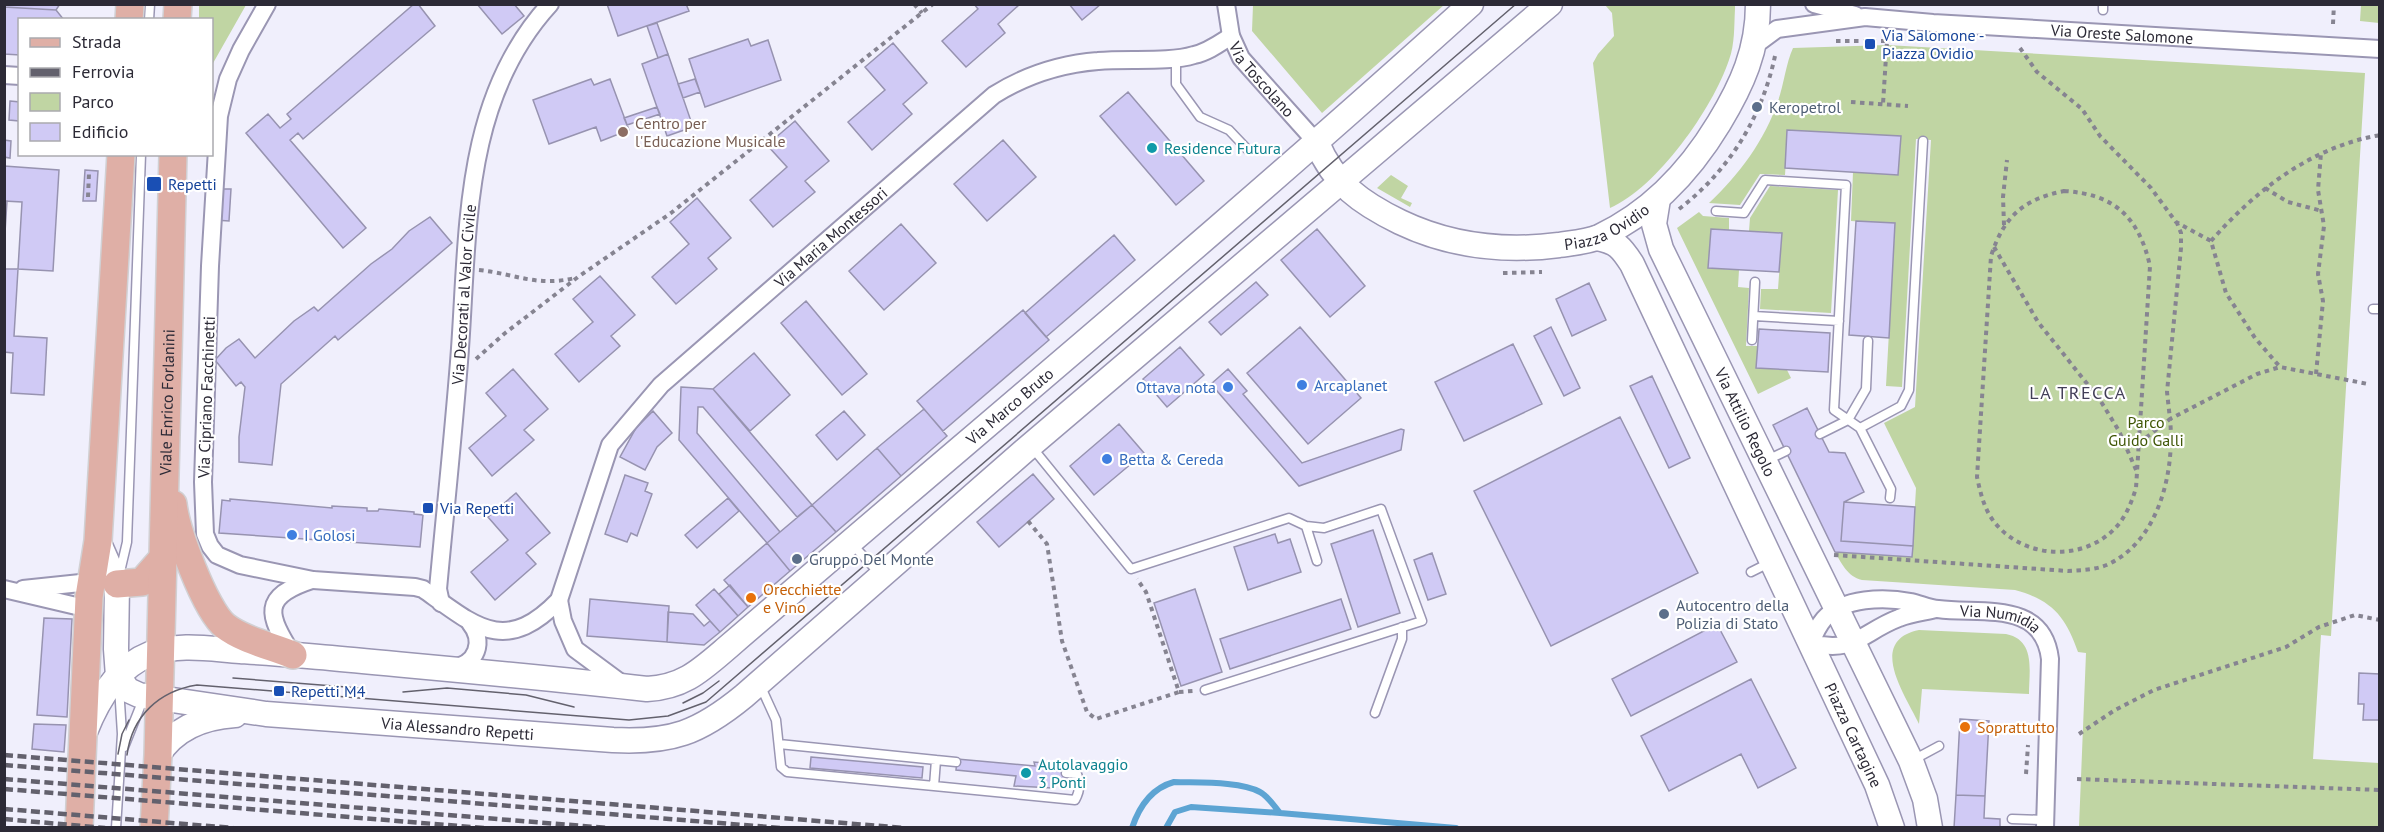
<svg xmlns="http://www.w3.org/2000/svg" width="2384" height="832" font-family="'PT Sans',sans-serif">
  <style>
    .green { fill: #c0d5a3 }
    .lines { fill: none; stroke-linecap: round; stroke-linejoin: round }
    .stream { stroke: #5da4d3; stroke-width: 6 }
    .building { fill: #d0caf5; stroke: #9793b0; stroke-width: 1.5 }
    .lane-casing { stroke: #9a96b3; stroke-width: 11 }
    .street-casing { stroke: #9a96b3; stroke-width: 20 }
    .secondary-casing { stroke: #9a96b3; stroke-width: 27 }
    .primary-casing { stroke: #d1d0d3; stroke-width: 30 }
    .path { stroke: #868491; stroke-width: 4; stroke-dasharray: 4.5 4.5; stroke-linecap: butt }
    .lane { stroke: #fff; stroke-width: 8 }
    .street { stroke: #fff; stroke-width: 16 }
    .secondary { stroke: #fff; stroke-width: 24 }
    .primary { stroke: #dfafa6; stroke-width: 27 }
    .tram { stroke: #63616d; stroke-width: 1.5 }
    .rail { stroke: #63616d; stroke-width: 4.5; stroke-dasharray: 9 4.5; stroke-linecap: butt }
    .transit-dot { fill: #1a4fb4; stroke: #fff; stroke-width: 2 }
    .service-dot { fill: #5c6f8a; stroke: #fff; stroke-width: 2 }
    .education-dot { fill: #8d6e63; stroke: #fff; stroke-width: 2 }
    .culture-dot { fill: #0f9aa8; stroke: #fff; stroke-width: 2 }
    .shop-dot { fill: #3f7fe0; stroke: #fff; stroke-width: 2 }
    .food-dot { fill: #e8710a; stroke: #fff; stroke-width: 2 }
    .labels { text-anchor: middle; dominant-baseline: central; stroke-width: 4.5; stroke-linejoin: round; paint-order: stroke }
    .street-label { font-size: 16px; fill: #2c2a36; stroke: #fff }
    .transit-label { font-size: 16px; fill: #164399; stroke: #fff; text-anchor: start }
    .service-label { font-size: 16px; fill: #4e5e75; stroke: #fff; text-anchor: start }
    .education-label { font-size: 16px; fill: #785e54; stroke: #fff; text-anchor: start }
    .culture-label { font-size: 16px; fill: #0d838f; stroke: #fff; text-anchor: start }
    .shop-label { font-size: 16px; fill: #366cbe; stroke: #fff; text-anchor: start }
    .park-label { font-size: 16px; fill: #3f5605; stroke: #fff }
    .food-label { font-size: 16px; fill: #c56008; stroke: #fff; text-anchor: start }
    .neighbourhood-label { font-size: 18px; letter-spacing: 1.5px; fill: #423e57; stroke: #fff }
  </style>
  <rect width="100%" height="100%" fill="#f0effc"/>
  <path class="green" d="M199 5H246L212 65V20L199 19Z
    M1253 5V4L1444 5 1322 113 1252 31Z
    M1605 5 1735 4V9C1734 26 1735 44 1729 60 1713 108 1657 188 1610 208L1593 63 1598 54 1614 36 1612 13Z
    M2361 5H2379V23L2360 21Z
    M1887 45 2365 73 2331 636 2321 635 2313 759 2379 763V827H2079L2086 653 2078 652C2066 617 2052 600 2015 590L1862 580C1847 576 1842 564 1835 552L1912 556 1916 488 1884 423 1915 407 1931 140 1916 139 1902 387 1886 386 1895 224 1851 221 1853 172 1898 175 1900 136 1788 130 1785 175 1760 174 1740 205 1709 203C1739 175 1765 140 1778 101 1784 84 1786 63 1793 48Z
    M1391 175 1408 186 1401 198 1412 203 1410 207 1377 188Z
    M1770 186 1838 190 1831 313 1760 309 1761 289H1778L1782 233 1749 231 1750 218Z
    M1699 212 1703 216 1729 218V230L1711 229 1708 268 1739 270 1738 287 1749 288 1746 346H1758L1757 368 1787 370 1791 378 1758 394 1677 228Z
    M1919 630 2006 634C2036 640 2029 671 2029 694L1922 689 1919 724C1906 696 1866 641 1919 630Z"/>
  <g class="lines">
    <path class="stream" d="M1132 828C1139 807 1152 788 1174 782 1197 783 1240 781 1260 792 1268 796 1274 806 1280 813L1456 828
      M1166 828 1175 812 1191 807 1280 813"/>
  </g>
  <path class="building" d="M4 4H60L56 10 4 7Z
    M414 4H418L435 26 303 139 298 133 290 140 366 228 343 248 246 133 268 114 280 128 291 119 287 114Z
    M477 4H514L524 16 502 34Z
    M607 4H686L689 11 618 36Z
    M974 4H1020L998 24 1005 33 966 67 942 41 978 9Z
    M1069 4H1101L1082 20Z
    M4 7 56 10 64 20H20V55L4 54Z
    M657 23 668 54 658 58 647 26Z
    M748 39 751 46 768 40 781 80 705 107 689 59Z
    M893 43 927 83 903 104 912 114 872 150 848 122 885 90 865 67Z
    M668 54 693 127 667 136 642 64Z
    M591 79 594 85 610 79 629 130 601 141 596 127 549 144 533 100Z
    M695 79 700 92 683 98 678 84Z
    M1128 92 1204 181 1176 205 1100 116Z
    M10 101 20 102V126L19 121 9 120Z
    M657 107 660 114 627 125 624 118Z
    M795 121 829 161 805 181 815 192 773 227 750 200 787 167 767 145Z
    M1787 130 1901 136 1898 175 1785 168Z
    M4 140 11 141 10 158 4 157Z
    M1003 140 1036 177 987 221 954 184Z
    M4 166 59 170 53 271 18 269 22 202 4 201Z
    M85 170 98 171 96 201H83Z
    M217 189H231L229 221 215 220Z
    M697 198 731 238 708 258 717 269 676 304 652 277 689 244 670 222Z
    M4 201H7L4 248Z
    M430 217 452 243 338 340 335 336 281 384 272 465 239 462V437L245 387 241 382 236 386 215 360 226 348 239 339 255 358 294 321 314 307 318 311 371 264 392 249 409 231Z
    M1856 221 1895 223 1889 338 1849 335Z
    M901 224 936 263 884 310 849 271Z
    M1317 229 1365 286 1330 317 1281 260Z
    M1711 229 1782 233 1779 272 1708 268Z
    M1114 235 1135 260 1046 337 1025 313Z
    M4 269H18L14 336 47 338 44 395 11 393 13 353 4 352Z
    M600 276 635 315 611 336 620 346 579 382 555 354 593 322 573 299Z
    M1256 282 1268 295 1221 335 1209 322Z
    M1589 283 1606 320 1572 336 1556 299Z
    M806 301 867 374 842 395 781 323Z
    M1023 310 1049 340 943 431 917 401Z
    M1300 327 1361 398 1308 444 1247 373Z
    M1551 327 1580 388 1564 396 1534 336Z
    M1759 329 1830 333 1828 372 1756 368Z
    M1513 344 1542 404 1464 441 1435 382Z
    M1180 347 1204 375 1167 407 1143 379Z
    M754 353 790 395 750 431 713 389Z
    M513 369 548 409 524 430 534 440 492 476 469 448 506 416 486 393Z
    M1228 369 1247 391 1243 394 1302 463 1401 429 1404 430 1401 450 1299 486 1211 384Z
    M1652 376 1690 458 1669 468 1630 386Z
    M681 387 713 389 812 505 797 517 703 407H698L697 433 780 532 767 543 679 440Z
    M1807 408 1829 452 1845 453 1864 492 1844 502 1841 541 1913 546 1912 557 1835 552 1773 425Z
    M924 409 947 436 901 476 877 448Z
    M653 411 672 433 657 447 645 470 620 457 636 428Z
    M844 411 865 435 837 460 816 435Z
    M1620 417 1698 573 1551 646 1474 491Z
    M1119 424 1144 453 1094 495 1070 466Z
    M877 448 901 476 836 532 812 505Z
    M1033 474 1054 499 999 547 977 522Z
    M625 475 648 483 645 491 652 494 637 536 631 533 627 542 605 534Z
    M516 493 550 533 526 553 536 564 495 600 471 572 508 540 488 517Z
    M728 498 739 511 697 548 685 535Z
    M230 499 332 508V506L367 508V511H378L379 509 414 512V514L423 515 420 547 219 533 222 500 230 501Z
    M1844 502 1915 507 1913 546 1841 541Z
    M812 505 836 532 790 571 767 543Z
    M1373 530 1400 613 1358 627 1331 544Z
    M1275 534 1278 543 1290 539 1301 572 1248 590 1234 547Z
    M767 543 790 571 748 607 724 580Z
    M1432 553 1446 594 1428 600 1414 560Z
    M730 585 748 607 738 616 719 594Z
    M714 589 738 616 720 632 696 605Z
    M1195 589 1222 672 1181 686 1154 603Z
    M590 599 669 606 667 642 587 636Z
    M1341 599 1351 629 1230 669 1220 639Z
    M668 612 693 614 704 626 710 621 720 632 704 645 667 642Z
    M44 618 72 619 67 717 37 715Z
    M1717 624 1737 662 1631 716 1612 679Z
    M2359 673 2380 674V720H2363L2364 704H2358Z
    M1751 679 1796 768 1758 788 1741 754 1669 791 1641 736Z
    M1960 719 1989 721 1985 796 1956 795Z
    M34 724 66 725 64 752 32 749Z
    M811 757 923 767 922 778 810 768Z
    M957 759 1035 766 1034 762 1067 765 1065 784H1052V788L1014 786 1016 776 956 770Z
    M1956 795 1985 796 1984 818 2000 819V828H1954Z"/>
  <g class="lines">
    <defs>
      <path id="lane" d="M2103 10V4
        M149 20 150 4
        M1176 58V84L1200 117 1229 130 1248 150
        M1716 211 1744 213 1765 180 1846 185 1834 410 1860 428 1891 489 1890 498
        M2373 309H2380
        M1754 316 1839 321
        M1752 340 1755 282
        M1860 428 1901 406 1909 390 1923 141
        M1820 434 1848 420 1866 389 1868 341
        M1031 446 1131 569 1289 518 1306 526 1324 528 1381 509 1422 621 1205 690
        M1765 461 1786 451
        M1306 526 1317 561
        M851 543 881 575
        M1751 572 1769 563
        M119 576 127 542 141 154
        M760 685 776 720 781 767 787 772 934 786 936 760 779 744
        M1375 713 1402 639V627
        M124 747 144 697
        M936 760 956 762
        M1913 760 1939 746
        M934 786 1075 800C1080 791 1081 783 1077 774L1066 773
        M2012 819 2044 820
        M116 828 122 734 119 687"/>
      <g id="street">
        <path id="s1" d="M267 4 241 50 228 79 219 116 210 266 203 482 205 534 210 546 217 555 240 565 313 580 415 587 423 589C475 626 505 656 559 600L610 445 661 385 994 95C1026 75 1060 64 1098 61 1127 58 1168 63 1194 55 1208 52 1220 43 1231 36"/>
        <path id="s2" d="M1226 4 1231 36 1241 58 1317 143"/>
        <path d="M1814 4 1855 15"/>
        <path id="s3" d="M1754 46 1777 29 1865 17 1933 23 2380 49"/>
        <path d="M4 75 20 76"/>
        <path d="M4 589 89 609"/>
        <path d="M23 589 90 582"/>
        <path d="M559 600 563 621 575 649 625 686"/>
        <path id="s4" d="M441 603 438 589C445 513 453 438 459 362 469 238 460 102 550 4"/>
        <path id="s5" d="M1936 609C1924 612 1911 613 1899 618 1862 632 1855 654 1811 643 1814 635 1818 626 1824 619 1843 597 1885 597 1911 602 1920 604 1929 608 1938 609 1980 615 2043 599 2050 659L2045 828"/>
        <path d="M292 654C268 615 260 597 312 580"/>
        <path d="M452 668C477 665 485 641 470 623"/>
      </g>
      <g id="secondary">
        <path id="s6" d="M1317 143C1334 184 1361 203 1400 222 1450 246 1504 252 1559 245 1572 243 1587 242 1599 237 1650 213 1690 171 1719 123 1742 85 1758 50 1758 4"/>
        <path id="s7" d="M1658 199 1654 224 1661 249 1911 761 1925 799 1930 828"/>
        <path id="s8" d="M1597 238C1617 242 1621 247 1632 264L1877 785 1892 828"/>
        <path id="s9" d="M98 541 117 584 116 649 118 676 128 690 139 695 266 714 613 740C671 743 699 733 744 696L1024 451 1550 4"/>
        <path id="s10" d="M85 732C97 701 117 667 150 654 179 643 210 649 240 651 270 653 301 655 331 658 436 668 542 677 647 689 684 687 701 670 728 647 976 433 1228 224 1471 4"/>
        <path d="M158 755C175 728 204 717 235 715"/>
      </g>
      <g id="primary">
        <path d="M129 20 130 4"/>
        <path d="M177 20 178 4"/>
        <path d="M173 504C176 530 205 610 225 626 243 640 271 646 293 655"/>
        <path d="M117 584 142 582 163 558"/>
        <path d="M79 828 89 597 98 541 121 154"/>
        <path id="s11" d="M154 828 158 755 173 154"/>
      </g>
    </defs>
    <use href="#lane" class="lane-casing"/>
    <use href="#street" class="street-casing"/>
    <use href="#secondary" class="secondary-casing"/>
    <use href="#primary" class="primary-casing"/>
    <path class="path" d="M914 4 922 13
      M2333 24 2334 4
      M1836 41H1887L1883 104
      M2020 48 2037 72 2082 109 2100 136 2151 188 2176 222 2211 241 2226 293 2255 338 2280 367
      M1851 102 1908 106
      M2265 188 2288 202 2322 211
      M2064 191C2114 194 2139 217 2150 266L2136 488C2132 501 2127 514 2118 525 2085 564 2018 560 1990 516 1983 504 1980 491 1977 477L1991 256C2004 216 2024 199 2064 191Z
      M88 197 89 173
      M1679 209C1729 171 1762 117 1775 56
      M2004 225 2003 197 2007 160
      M2211 241C2256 190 2311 147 2380 135
      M1994 247 2038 322 2100 400 2119 431 2137 472
      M479 270C516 274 536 287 575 278
      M1503 273 1542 272
      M476 359 504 334 578 277 671 213 933 4
      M2316 374 2323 301 2318 274 2324 226 2318 190 2321 153
      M2139 443 2170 419 2167 392 2181 248V233L2177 223
      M1028 521 1047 544 1062 641 1087 712 1096 719 1179 692 1146 592 1137 579
      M1834 555 2068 571C2082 570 2096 570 2109 564 2160 539 2175 470 2170 419L2257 374 2280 367 2368 384
      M1179 692 1193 691
      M2079 734 2115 710 2154 690 2286 647 2319 627 2355 615 2380 620
      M2026 774 2028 745
      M2077 779 2380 790"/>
    <use href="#lane" class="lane"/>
    <use href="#street" class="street"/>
    <use href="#secondary" class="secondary"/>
    <use href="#primary" class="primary"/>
    <path class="tram" d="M233 678 359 688
      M403 692 447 688 526 695 574 707
      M683 703 703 693 719 681
      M118 754 122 734 129 720
      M127 755C132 716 159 691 197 685L629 720 668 716 706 702 1516 4"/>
    <path class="rail" d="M4 755 905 828
      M4 765 781 828
      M4 779 608 828
      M4 789 484 828
      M4 809 233 828
      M4 819 105 828"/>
  </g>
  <g class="transit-dot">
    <rect x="1864" y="38" width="12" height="12" rx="3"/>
    <rect x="146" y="176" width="16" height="16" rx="3"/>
    <rect x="422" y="502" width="12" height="12" rx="3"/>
    <rect x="273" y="685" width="12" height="12" rx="3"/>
  </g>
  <g class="service-dot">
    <circle cx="1757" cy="107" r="6"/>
    <circle cx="797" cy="559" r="6"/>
    <circle cx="1664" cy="614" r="6"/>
  </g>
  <circle class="education-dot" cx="623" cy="132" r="6"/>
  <g class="culture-dot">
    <circle cx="1152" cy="148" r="6"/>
    <circle cx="1026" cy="773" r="6"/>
  </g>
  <g class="shop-dot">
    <circle cx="1302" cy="385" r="6"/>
    <circle cx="1228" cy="387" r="6"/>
    <circle cx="1107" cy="459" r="6"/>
    <circle cx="292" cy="535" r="6"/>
  </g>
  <g class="food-dot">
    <circle cx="751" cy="598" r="6"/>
    <circle cx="1965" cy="727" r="6"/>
  </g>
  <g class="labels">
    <g class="street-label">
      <text stroke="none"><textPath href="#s3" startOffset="375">Via Oreste Salomone</textPath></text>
      <text stroke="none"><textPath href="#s2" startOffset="86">Via Toscolano</textPath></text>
      <text stroke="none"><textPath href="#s6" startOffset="332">Piazza Ovidio</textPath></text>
      <text stroke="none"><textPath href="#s1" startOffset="1400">Via Maria Montessori</textPath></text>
      <text stroke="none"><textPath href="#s4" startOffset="310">Via Decorati al Valor Civile</textPath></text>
      <text transform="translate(206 397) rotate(-88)">Via Cipriano Facchinetti</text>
      <text stroke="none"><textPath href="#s11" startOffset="426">Viale Enrico Forlanini</textPath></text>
      <text stroke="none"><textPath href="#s10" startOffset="1068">Via Marco Bruto</textPath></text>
      <text stroke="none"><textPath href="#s7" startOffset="244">Via Attilio Regolo</textPath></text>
      <text stroke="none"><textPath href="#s5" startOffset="344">Via Numidia</textPath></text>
      <text stroke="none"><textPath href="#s9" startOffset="489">Via Alessandro Repetti</textPath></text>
      <text stroke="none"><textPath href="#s8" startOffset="566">Piazza Cartagine</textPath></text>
    </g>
    <g class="transit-label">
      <text x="1882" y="35">Via Salomone -<tspan x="1882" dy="18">Piazza Ovidio</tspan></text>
      <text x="168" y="184">Repetti</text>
      <text x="440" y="508">Via Repetti</text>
      <text x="291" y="691">Repetti M4</text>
    </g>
    <g class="service-label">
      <text x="1769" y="107">Keropetrol</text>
      <text x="809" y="559">Gruppo Del Monte</text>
      <text x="1676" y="605">Autocentro della<tspan x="1676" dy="18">Polizia di Stato</tspan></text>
    </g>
    <g class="education-label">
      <text x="635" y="123">Centro per<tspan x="635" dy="18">l'Educazione Musicale</tspan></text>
    </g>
    <g class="culture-label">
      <text x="1164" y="148">Residence Futura</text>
      <text x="1038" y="764">Autolavaggio<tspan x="1038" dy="18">3 Ponti</tspan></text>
    </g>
    <g class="shop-label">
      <text x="1314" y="385">Arcaplanet</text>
      <text x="1216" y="387" text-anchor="end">Ottava nota</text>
      <text x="1119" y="459">Betta &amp; Cereda</text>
      <text x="304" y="535">I Golosi</text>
    </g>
    <g class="park-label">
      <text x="2146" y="422">Parco<tspan x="2146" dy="18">Guido Galli</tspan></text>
    </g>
    <g class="food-label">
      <text x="763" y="589">Orecchiette<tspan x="763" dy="18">e Vino</tspan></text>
      <text x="1977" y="727">Soprattutto</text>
    </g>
    <g class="neighbourhood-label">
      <text x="2078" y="392">LA TRECCA</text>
    </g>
  </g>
  <rect width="2384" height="832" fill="none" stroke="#2c2a36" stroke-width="12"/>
  <rect x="18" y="18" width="195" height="138" fill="#ffffff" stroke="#abaaaf" stroke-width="1.5"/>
  <rect x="30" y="38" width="30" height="9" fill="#dfafa6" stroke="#abaaaf" stroke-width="1.5"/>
  <text x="72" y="48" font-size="18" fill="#2c2a36">Strada</text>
  <rect x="30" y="68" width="30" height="9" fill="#63616d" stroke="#abaaaf" stroke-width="1.5"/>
  <text x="72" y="78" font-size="18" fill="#2c2a36">Ferrovia</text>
  <rect x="30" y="93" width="30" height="18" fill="#c0d5a3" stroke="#abaaaf" stroke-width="1.5"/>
  <text x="72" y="108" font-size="18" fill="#2c2a36">Parco</text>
  <rect x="30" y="123" width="30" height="18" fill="#d0caf5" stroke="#abaaaf" stroke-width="1.5"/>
  <text x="72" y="138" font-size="18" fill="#2c2a36">Edificio</text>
</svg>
